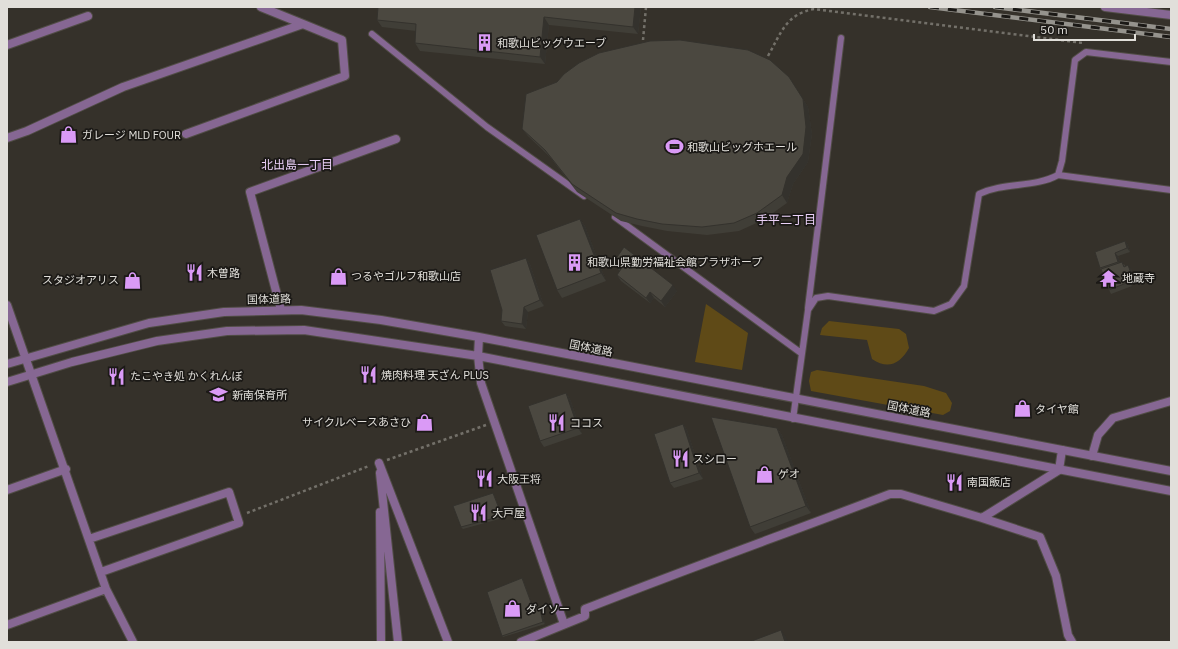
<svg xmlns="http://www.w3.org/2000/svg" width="1178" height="649" font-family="'IBM Plex Sans','Noto Sans JP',sans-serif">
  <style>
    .green { fill: #5f4a17 }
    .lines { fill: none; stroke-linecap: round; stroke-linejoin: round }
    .service-casing { stroke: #514d46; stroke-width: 8 }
    .minor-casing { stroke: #514d46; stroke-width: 10 }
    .tertiary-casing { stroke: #514d46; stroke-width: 10 }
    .path { stroke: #737069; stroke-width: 2.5; stroke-dasharray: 3 3; stroke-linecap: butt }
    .service { stroke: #866793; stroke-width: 6 }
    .minor { stroke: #866793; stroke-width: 8 }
    .tertiary { stroke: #866793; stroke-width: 8 }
    .rail-casing { stroke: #95938d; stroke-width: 4.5 }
    .rail { stroke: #1b1916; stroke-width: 3; stroke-dasharray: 9; stroke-linecap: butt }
    .wall { fill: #403e37 }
    .shaded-wall { fill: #34322d }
    .building { fill: #4b4840; stroke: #34322d }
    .labels { text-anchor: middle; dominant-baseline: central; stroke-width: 3.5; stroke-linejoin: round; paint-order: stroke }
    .poi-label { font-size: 11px; fill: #e1dfda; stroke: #1b1916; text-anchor: start }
    .street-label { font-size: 11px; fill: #e1dfda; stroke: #1b1916 }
    .neighbourhood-label { font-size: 12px; fill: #ebd1f8; stroke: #1b1916 }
  </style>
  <rect width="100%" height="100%" fill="#35312a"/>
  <path class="green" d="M706 304 748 333 742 370 695 362Z
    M829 321 899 329 906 334 909 348C900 364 888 370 872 359L867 340 820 335 822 328Z
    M817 370 924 386 946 393 952 403 950 411 943 415 811 391 809 381 811 372Z"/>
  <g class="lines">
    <defs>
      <path id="service" d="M372 34 487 127 584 196
        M1058 175 1171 190
        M615 217 801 353
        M808 308 841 38
        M793 419 808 310 816 298 828 296 934 311 951 304 964 286 979 194C1004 182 1034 188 1058 175L1062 161 1075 60 1086 52 1171 62"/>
      <path id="minor" d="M1105 7 1171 15
        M7 45 88 16
        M186 134 345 76 342 40 303 24
        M7 138 27 131 123 87 303 24 261 7
        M7 305 106 589 133 642
        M281 310 250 192 396 139
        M1092 456 1098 435 1113 418 1171 401
        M379 463 448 642
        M380 473 398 642
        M7 490 66 469
        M380 512 381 642
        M982 518 1040 537 1056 576 1068 635 1072 642
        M89 539 229 492 239 523 101 572
        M7 625 106 589
        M521 642 585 616V609C686 569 788 533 890 494H901L982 518 1059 470 1062 450"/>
      <path id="tertiary" d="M479 337 478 356 481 383 564 624
        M7 364 149 323 224 312 301 310 381 320 479 337 1171 471
        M7 382 72 362 157 341 227 331 304 330 478 356 1171 491"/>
    </defs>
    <use href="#service" class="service-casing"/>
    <use href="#minor" class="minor-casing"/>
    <use href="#tertiary" class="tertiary-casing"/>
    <path class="path" d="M643 40 646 7
      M768 56C781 33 786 14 814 9L1083 43
      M387 460 486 425
      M247 513 369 466"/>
    <use href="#service" class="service"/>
    <use href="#minor" class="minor"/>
    <use href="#tertiary" class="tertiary"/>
    <defs>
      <path id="rail" d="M930 7 1171 37
        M995 7 1171 29"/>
    </defs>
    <use href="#rail" class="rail-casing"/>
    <use href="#rail" class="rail"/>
  </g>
  <path class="wall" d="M641 7 638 34 549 25 545 64 420 51 415 43 416 31 382 27 377 20Z
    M789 77 808 107 812 134 808 162 793 184 787 203 763 220 739 231 707 235 667 231 642 226 621 221 577 192 550 157 528 136 522 129Z
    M580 219 585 226 606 281 562 298 557 290Z
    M1125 241 1128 245 1130 252 1118 256 1120 262 1125 265V267L1131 269 1135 279 1130 281 1132 286 1111 294 1109 290 1100 268Z
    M526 258 530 264 544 306 528 312 526 329 505 326 501 321Z
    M613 263 677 291 665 307 654 298 650 303 621 281 617 275 620 271 617 268Z
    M566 393 570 399 582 434 544 447 540 441Z
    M683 424 687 430 703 479 674 488 670 483Z
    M777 428 782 435 811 513 755 534 750 527Z
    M494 495 503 518 463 529 461 527Z
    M522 578 523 580 533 608H541L545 624 503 637 502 636Z"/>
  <path class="shaded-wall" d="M635 7H641L638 34 633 27Z
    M544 17 549 25 545 64 540 57Z
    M789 77 808 107 812 134 808 162 793 184 787 203 782 195Z
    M580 219 585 226 606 281 601 273Z
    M1125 241 1128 245 1130 252 1127 248Z
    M1115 253 1118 256 1121 265 1118 262Z
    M526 258 530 264 544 306 540 300Z
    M1128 265 1131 269 1135 279 1132 276Z
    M1128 277 1130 281 1132 286 1129 282Z
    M673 285 677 291 665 307 661 301Z
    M650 292 654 298 650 303 646 298Z
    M524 307 528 312 526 329 522 324Z
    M566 393 570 399 582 434 578 428Z
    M683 424 687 430 703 479 699 473Z
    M777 428 782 435 811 513 806 506Z
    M539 606 541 608 545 624 543 622Z
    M781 630 786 637 788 642H785Z"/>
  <path class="building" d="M378 7H635L633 27 544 17 540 57 415 43 416 24 377 20Z
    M680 40 748 50 770 60 789 77 803 99 806 127 803 154 787 177 782 195 757 213 734 223 702 227 662 224 637 219 616 213 572 184 545 150 522 129 526 94 557 82 564 74 579 63 599 53 650 41Z
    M580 219 601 273 557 290 536 235Z
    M1125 241 1127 248 1115 253 1118 262 1100 268 1095 252Z
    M624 247 673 285 661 301 650 292 646 298 617 275 621 269 613 263Z
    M526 258 540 300 524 307 522 324 501 321 502 310 490 270Z
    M1122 262 1124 267 1128 265 1132 276 1128 277 1129 282 1109 290 1101 269Z
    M566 393 578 428 540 441 528 406Z
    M711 417 777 428 806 506 750 527Z
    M683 424 699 473 670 483 654 434Z
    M493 493 502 516 461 527 453 506Z
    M522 578 533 608 539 606 543 622 502 636 487 592Z
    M781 630 785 642H749Z"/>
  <defs>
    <symbol id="building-bare" viewBox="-9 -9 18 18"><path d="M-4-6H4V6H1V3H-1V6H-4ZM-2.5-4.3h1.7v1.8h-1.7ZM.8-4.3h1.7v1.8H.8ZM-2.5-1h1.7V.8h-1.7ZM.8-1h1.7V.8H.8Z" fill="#da9af6" stroke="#1b1916" stroke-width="2.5" paint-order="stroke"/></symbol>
    <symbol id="shop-bare" viewBox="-9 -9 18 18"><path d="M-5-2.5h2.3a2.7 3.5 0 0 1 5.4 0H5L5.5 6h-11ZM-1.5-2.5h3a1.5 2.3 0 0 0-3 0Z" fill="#da9af6" stroke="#1b1916" stroke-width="2.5" paint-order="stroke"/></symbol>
    <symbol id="stadium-bare" viewBox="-9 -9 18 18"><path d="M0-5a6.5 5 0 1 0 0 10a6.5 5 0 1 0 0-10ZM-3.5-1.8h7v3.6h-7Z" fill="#da9af6" stroke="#1b1916" stroke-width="2.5" paint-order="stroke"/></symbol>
    <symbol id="restaurant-bare" viewBox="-9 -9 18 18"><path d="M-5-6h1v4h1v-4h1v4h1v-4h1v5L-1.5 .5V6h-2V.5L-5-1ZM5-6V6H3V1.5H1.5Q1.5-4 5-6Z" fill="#da9af6" stroke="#1b1916" stroke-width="2.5" paint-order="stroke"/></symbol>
    <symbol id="temple-bare" viewBox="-9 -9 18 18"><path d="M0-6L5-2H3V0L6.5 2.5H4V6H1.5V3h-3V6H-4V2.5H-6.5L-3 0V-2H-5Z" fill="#da9af6" stroke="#1b1916" stroke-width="2.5" paint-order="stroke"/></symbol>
    <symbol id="school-bare" viewBox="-9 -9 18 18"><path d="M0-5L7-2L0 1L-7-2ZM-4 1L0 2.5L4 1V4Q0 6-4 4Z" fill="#da9af6" stroke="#1b1916" stroke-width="2.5" paint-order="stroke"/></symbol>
  </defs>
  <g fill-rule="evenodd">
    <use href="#building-bare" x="472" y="30" width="25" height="25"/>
    <use href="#shop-bare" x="56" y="122" width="25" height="25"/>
    <use href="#stadium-bare" x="662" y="134" width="25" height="25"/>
    <use href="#building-bare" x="562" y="250" width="25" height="25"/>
    <use href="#restaurant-bare" x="182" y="260" width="25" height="25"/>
    <use href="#shop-bare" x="326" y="264" width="25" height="25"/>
    <use href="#temple-bare" x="1096" y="266" width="25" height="25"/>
    <use href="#shop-bare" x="120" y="268" width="25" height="25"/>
    <use href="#restaurant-bare" x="356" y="362" width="25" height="25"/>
    <use href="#restaurant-bare" x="104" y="364" width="25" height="25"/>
    <use href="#school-bare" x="206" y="382" width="25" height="25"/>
    <use href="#shop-bare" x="1010" y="396" width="25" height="25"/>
    <use href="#shop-bare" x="412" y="410" width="25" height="25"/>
    <use href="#restaurant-bare" x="544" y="410" width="25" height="25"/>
    <use href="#restaurant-bare" x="668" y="446" width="25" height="25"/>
    <use href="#shop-bare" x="752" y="462" width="25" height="25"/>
    <use href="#restaurant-bare" x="472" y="466" width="25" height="25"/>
    <use href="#restaurant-bare" x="942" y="470" width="25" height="25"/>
    <use href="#restaurant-bare" x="466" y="500" width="25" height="25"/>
    <use href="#shop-bare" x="500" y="596" width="25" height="25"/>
  </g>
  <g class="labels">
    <g class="poi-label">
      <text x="497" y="43">和歌山ビッグウエーブ</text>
      <text x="82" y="135">ガレージ MLD FOUR</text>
      <text x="687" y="147">和歌山ビッグホエール</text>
      <text x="587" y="262">和歌山県勤労福祉会館プラザホープ</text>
      <text x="207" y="273">木曽路</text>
      <text x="351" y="276">つるやゴルフ和歌山店</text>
      <text x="1122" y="278">地蔵寺</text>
      <text x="119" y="280" text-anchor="end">スタジオアリス</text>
      <text x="381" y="375">焼肉料理 天ざん PLUS</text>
      <text x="130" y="376">たこやき処 かくれんぼ</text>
      <text x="232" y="395">新南保育所</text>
      <text x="1035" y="409">タイヤ館</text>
      <text x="411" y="422" text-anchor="end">サイクルベースあさひ</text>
      <text x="570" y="423">ココス</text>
      <text x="693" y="459">スシロー</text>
      <text x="778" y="474">ゲオ</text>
      <text x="497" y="479">大阪王将</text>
      <text x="967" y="482">南国飯店</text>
      <text x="492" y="513">大戸屋</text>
      <text x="526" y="609">ダイソー</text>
    </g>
    <g class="street-label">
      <text transform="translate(269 299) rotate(-1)">国体道路</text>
      <text transform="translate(591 348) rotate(11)">国体道路</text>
      <text transform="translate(909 409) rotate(11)">国体道路</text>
    </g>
    <g class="neighbourhood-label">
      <text x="297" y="164">北出島一丁目</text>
      <text x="786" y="219">手平二丁目</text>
    </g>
  </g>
  <rect width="1178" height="649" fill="none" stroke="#e1dfda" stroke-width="16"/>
  <path d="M1034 34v6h101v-6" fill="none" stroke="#e1dfda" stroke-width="2"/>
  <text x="1040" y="34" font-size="12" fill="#e1dfda" stroke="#1b1916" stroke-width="3" paint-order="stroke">50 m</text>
</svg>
